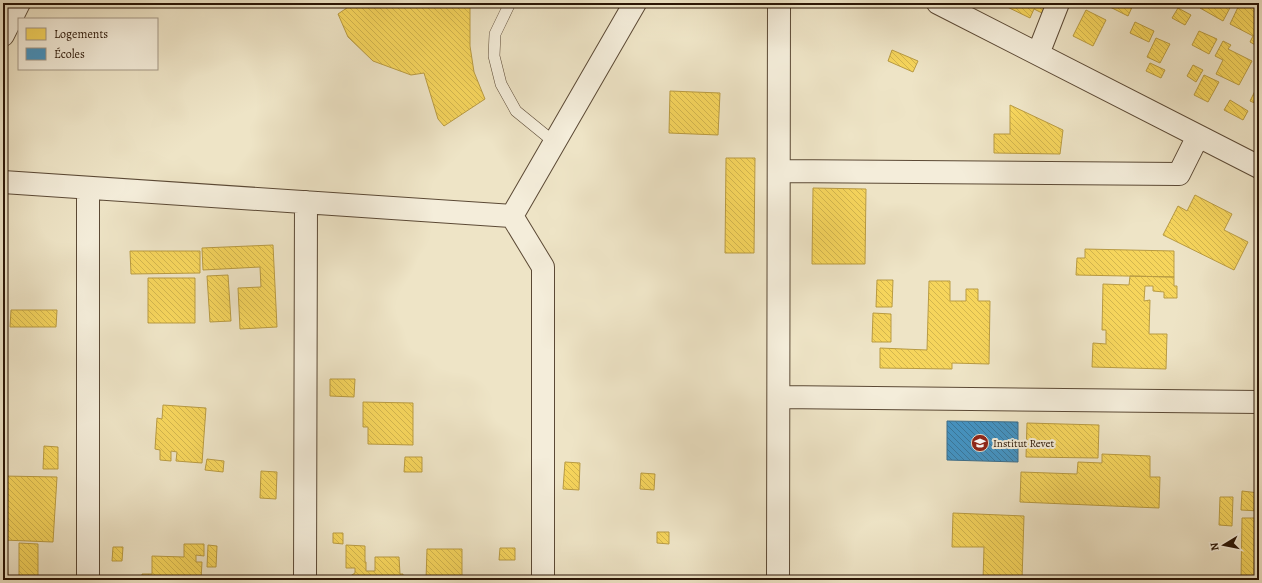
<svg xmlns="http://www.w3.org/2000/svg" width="1262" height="583" font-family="Alegreya,serif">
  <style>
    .homes { fill: url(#homes-back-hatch); stroke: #b99b42 }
    .schools { fill: url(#schools-back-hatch); stroke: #3c6d8a }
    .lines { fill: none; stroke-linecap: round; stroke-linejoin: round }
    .lane-casing { stroke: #5b4935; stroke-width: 12 }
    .street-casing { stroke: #5b4935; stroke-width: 24 }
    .lane { stroke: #f4edda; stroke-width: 11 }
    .street { stroke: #f4edda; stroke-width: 22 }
    .labels { text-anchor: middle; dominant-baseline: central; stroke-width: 4; stroke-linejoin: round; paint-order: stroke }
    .poi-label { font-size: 11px; fill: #2a1505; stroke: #f4edda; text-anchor: start }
  </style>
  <defs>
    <pattern id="homes-back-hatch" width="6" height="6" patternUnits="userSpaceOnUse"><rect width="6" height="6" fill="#f6d55c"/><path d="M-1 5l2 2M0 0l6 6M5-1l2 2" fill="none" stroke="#d3b64e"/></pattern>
    <pattern id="schools-back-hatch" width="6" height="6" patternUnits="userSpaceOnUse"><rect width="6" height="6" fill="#4393c3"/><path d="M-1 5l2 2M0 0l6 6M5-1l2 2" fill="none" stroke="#38779c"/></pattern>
  </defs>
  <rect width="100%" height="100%" fill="#eee4c6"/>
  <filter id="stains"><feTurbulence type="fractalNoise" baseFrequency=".005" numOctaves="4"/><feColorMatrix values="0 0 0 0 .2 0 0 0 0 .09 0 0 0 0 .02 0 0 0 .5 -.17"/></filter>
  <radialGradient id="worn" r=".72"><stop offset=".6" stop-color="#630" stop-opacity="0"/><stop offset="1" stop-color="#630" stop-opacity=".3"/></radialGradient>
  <path class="homes" d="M354 3H470V46L474 72 485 99 444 126 438 119 424 73 411 75 373 61 348 37 338 14Z
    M999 3H1047L1042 13 1034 9 1030 18Z
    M1102 3H1134L1128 16Z
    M1203 3H1231L1232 4 1223 21 1200 8Z
    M1240 3H1259V47L1250 42 1253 36 1230 24Z
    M1178 8 1191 15 1185 25 1172 18Z
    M1086 10 1106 20 1093 46 1073 36Z
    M1135 22 1154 31 1149 42 1130 33Z
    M1199 31 1217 39 1209 54 1192 45Z
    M1156 38 1170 44 1160 63 1147 57Z
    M1223 41 1231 45 1228 49 1252 61 1239 85 1216 74 1223 60 1215 56Z
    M892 50 918 61 913 72 888 61Z
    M1150 63 1165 70 1161 78 1146 71Z
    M1193 65 1203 70 1196 82 1187 76Z
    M1204 75 1219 82 1208 102 1194 95Z
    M1259 83V105L1250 101Z
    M670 91 720 93 718 135 669 133Z
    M1230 100 1248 111 1243 120 1224 110Z
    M1010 105 1063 130 1060 154 994 153V134H1010Z
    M726 158H755L754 253H725Z
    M813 188 866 189 865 264H812Z
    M1195 195 1232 214 1224 230 1248 242 1234 270 1163 235 1178 206 1187 211Z
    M273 245 277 327 240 329 238 288 261 287 260 267 203 270 202 248Z
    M1085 249 1174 251V277L1076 275 1077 258H1085Z
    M130 251H200V273L131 274Z
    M228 275 231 321 210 322 207 276Z
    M1130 276 1174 277V286H1177V298H1164V292L1153 291V286H1145L1144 301 1150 300 1149 334H1167L1166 369 1092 367 1093 343 1106 344V330H1102L1103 284 1129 285Z
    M148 278H195V323H148Z
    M877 280H893L892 307H876Z
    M929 281H950V301H966V289H978V301H990L989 364 952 363V369L880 368V348L927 350Z
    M11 310H57L56 327H10Z
    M873 313 891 314V342H872Z
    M330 379H355L354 397 330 396Z
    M363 402 413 403V445L368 444V427H363Z
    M163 405 206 408 202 463 176 461 177 452 171 451V461L160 460V450L155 449 157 418 162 419Z
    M1027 423 1099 425 1098 458 1026 457Z
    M44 446 58 447V469H43Z
    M1102 454 1150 456V477H1160L1159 508 1020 502 1021 472 1077 474 1078 462 1102 463Z
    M405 457H422V472H404Z
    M207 459 224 461 223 472 205 470Z
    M565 462 580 463 579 490 563 489Z
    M261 471 277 472 276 499 260 498Z
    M641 473 655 474 654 490 640 489Z
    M3 476 57 477 53 542 3 540Z
    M1242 491 1259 493V511L1241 510Z
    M1220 497H1233L1232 526 1219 525Z
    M953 513 1024 516 1022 580H983L984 547H952Z
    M1242 518H1259V580H1241Z
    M657 532H669V544L657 543Z
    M333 533H343V544L333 543Z
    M19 543 38 544V580H19Z
    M184 544H204V556L196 555V562H202L201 580H142V574H152V556L184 557Z
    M208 545 217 546 216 567H207Z
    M346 545 365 546V562H366V571H375V557H399L400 574H403V580H347L349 577 355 573V568H346Z
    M113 547H123L122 561H112Z
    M500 548H515V560H499Z
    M427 549H462V580H426Z
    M3 550H7L8 580H3Z"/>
  <path class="schools" d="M947 421 1018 422V462L947 460Z"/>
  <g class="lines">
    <defs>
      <path id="lane" d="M510 3 495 34 494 56 501 84 516 111 554 142"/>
      <path id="street" d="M938 3 1259 167
        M3 35 19 3
        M1038 54 1058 3
        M779 171 1179 174 1198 136
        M3 182 512 216
        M512 216 543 267V580
        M512 216 635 3
        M779 397 1259 402
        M88 580V188
        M305 580 306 202
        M778 580 779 3"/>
    </defs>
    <use href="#lane" class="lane-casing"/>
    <use href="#street" class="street-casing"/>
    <use href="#lane" class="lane"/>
    <use href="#street" class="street"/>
  </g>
  <defs>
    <symbol id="school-disc" viewBox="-11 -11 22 22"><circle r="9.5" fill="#8f2418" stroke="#f4edda"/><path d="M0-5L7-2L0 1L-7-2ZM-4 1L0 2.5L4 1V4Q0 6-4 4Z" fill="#fff"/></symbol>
  </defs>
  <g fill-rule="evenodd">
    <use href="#school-disc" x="970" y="433" width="20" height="20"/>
  </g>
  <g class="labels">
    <g class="poi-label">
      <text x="993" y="443">Institut Revet</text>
    </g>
  </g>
  <rect width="1262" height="583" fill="none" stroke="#eee4c6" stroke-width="16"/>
  <rect x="4" y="4" width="1254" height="575" fill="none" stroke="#2a1505" stroke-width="2"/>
  <rect x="8" y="8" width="1246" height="567" fill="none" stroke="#2a1505"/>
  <rect x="18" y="18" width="140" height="52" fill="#f4edda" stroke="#a39785"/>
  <rect x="26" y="28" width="20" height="12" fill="#f6d55c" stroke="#a39785"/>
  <text x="54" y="38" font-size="12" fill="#2a1505">Logements</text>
  <rect x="26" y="48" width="20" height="12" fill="#4393c3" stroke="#a39785"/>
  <text x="54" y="58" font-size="12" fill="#2a1505">Écoles</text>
  <g transform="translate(1224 545) rotate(260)" stroke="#f4edda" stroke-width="3" paint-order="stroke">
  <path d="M0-3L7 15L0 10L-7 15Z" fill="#2a1505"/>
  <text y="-6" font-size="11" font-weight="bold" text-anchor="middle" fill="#2a1505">N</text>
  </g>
  <rect width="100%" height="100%" filter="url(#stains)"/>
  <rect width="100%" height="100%" fill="url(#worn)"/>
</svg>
